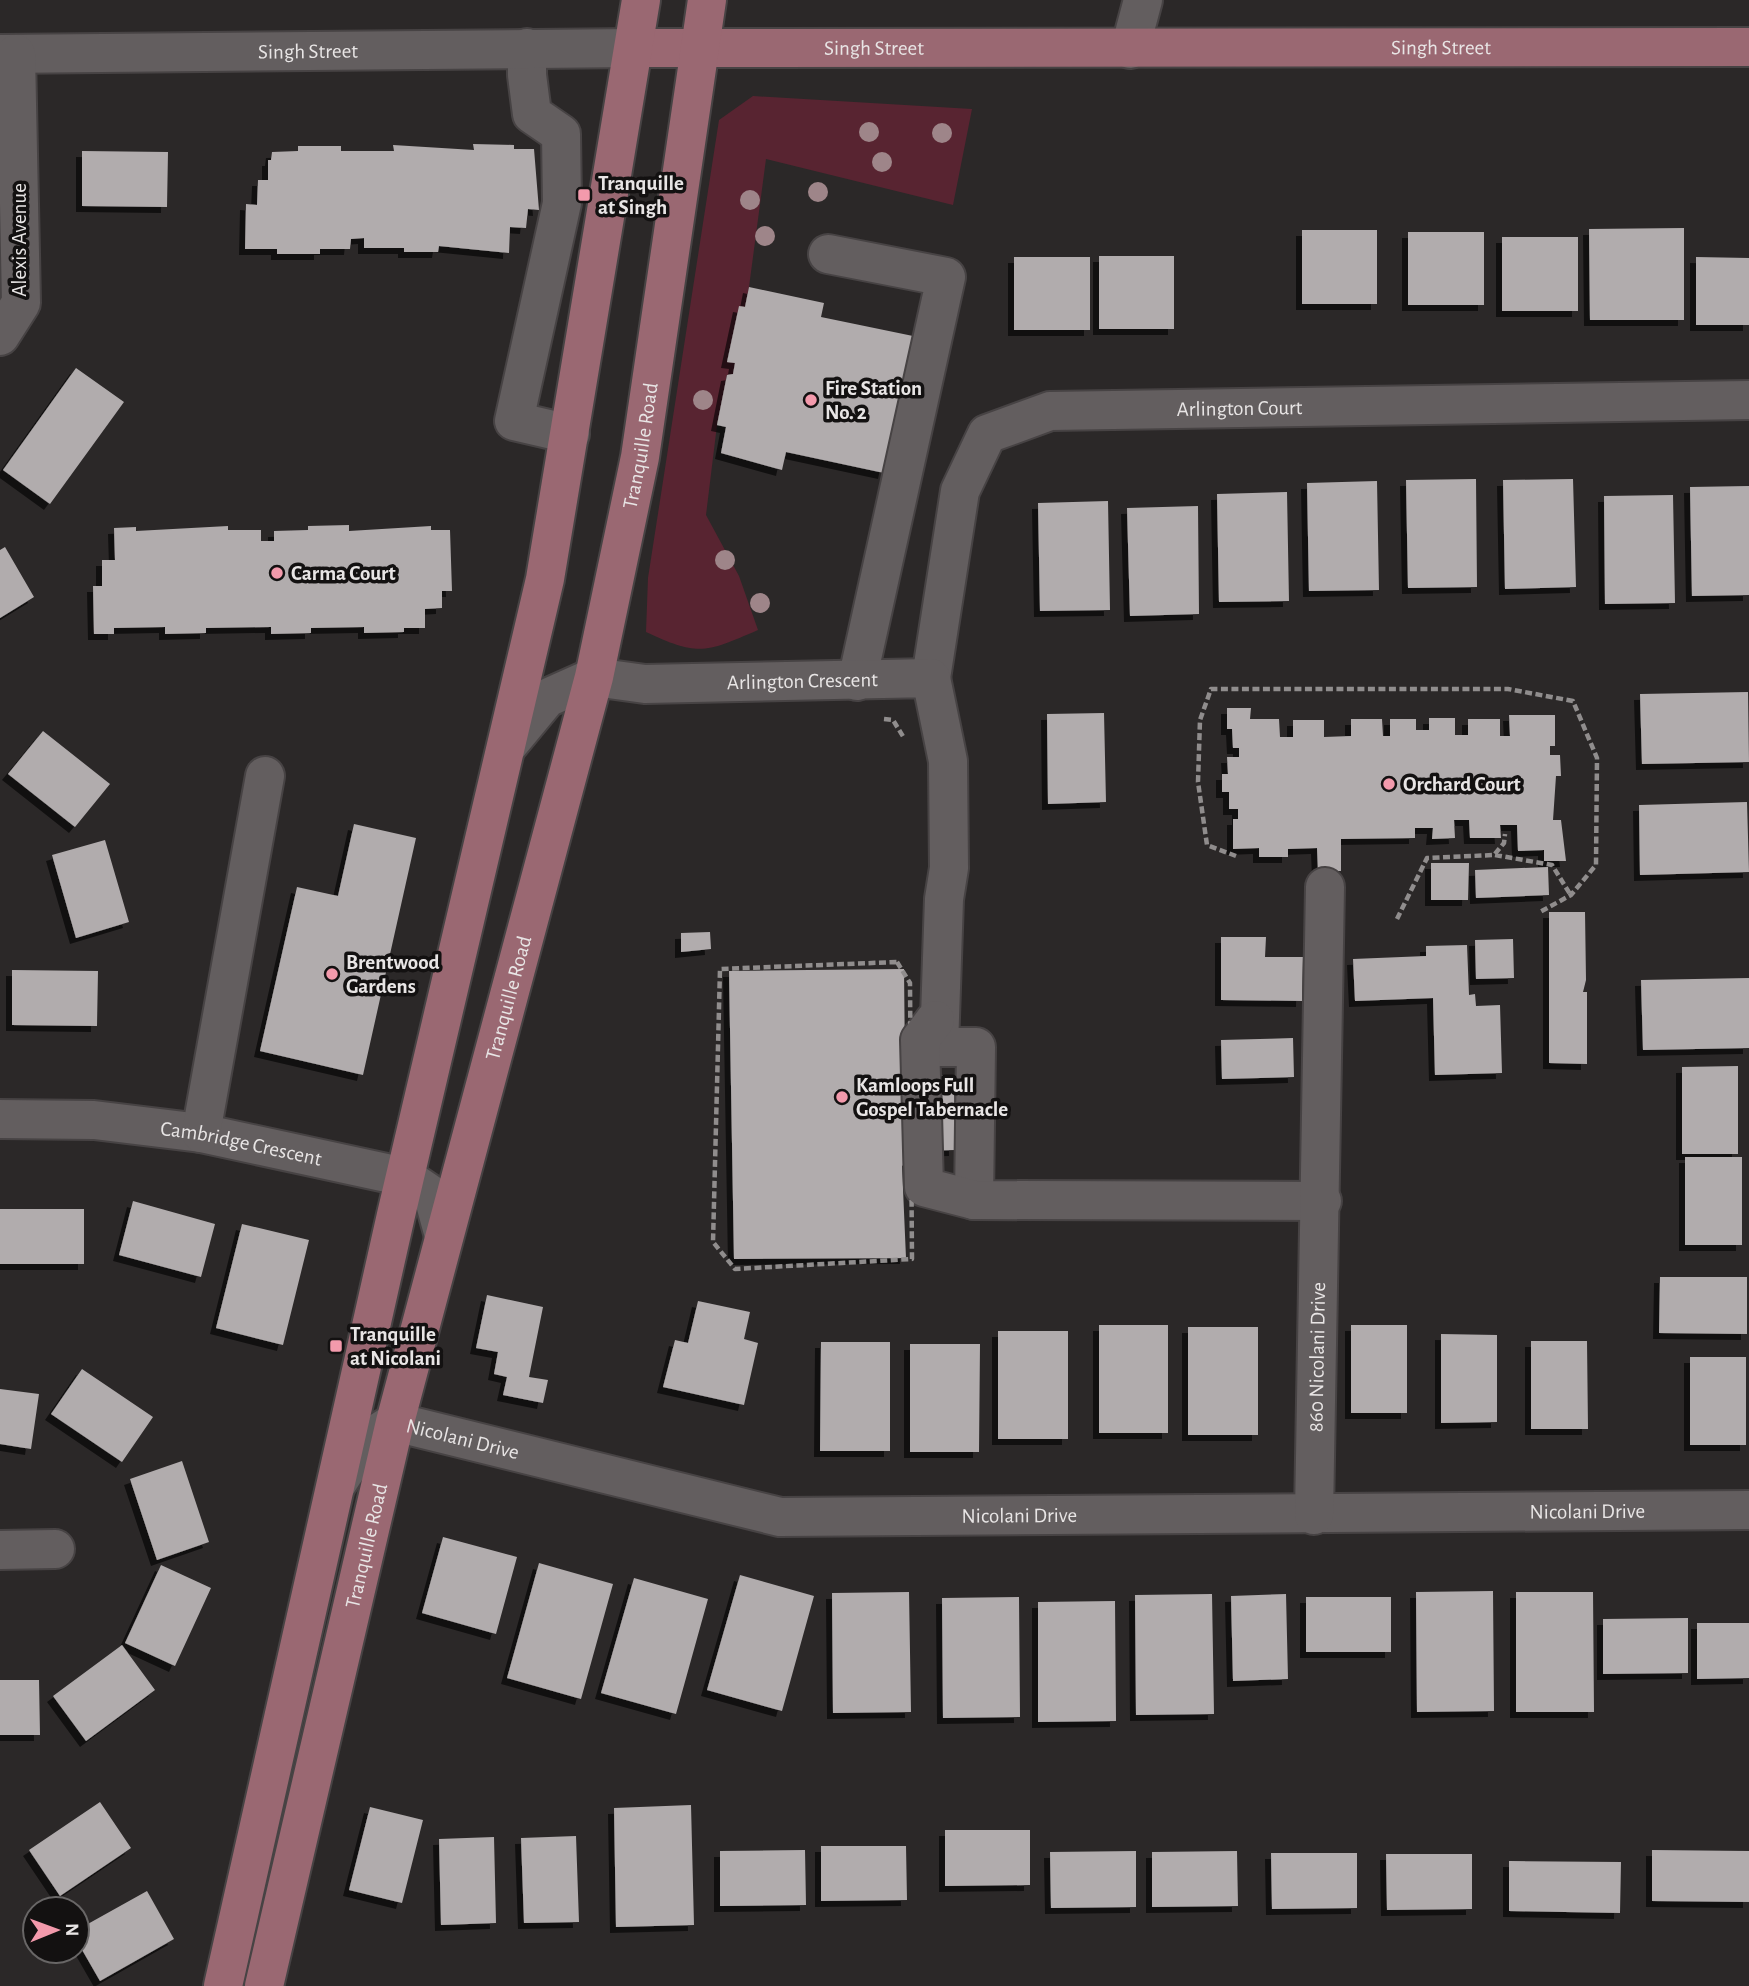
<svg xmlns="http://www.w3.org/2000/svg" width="1749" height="1986" font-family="'Alegreya Sans',sans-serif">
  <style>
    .green { fill: #582431 }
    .building { fill: #b1acad; filter: url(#shadow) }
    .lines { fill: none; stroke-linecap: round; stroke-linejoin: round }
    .minor-casing { stroke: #474344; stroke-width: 42 }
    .major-casing { stroke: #474344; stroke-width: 42 }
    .path { stroke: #908d8d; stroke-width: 4.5; stroke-dasharray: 7 3.5; stroke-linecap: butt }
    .minor { stroke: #635e5f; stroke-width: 38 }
    .major { stroke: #9a6872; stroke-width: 38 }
    .tree { fill: #9e8589 }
    .poi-dot { fill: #f39aac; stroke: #131111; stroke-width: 2.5 }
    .labels { text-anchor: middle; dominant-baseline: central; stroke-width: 7; stroke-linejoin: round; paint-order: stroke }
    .street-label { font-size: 21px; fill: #e8e5e5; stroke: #131111 }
    .poi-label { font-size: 21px; font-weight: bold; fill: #e8e5e5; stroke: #131111; text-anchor: start }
  </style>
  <defs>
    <filter id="shadow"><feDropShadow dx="-6" dy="6" stdDeviation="0" flood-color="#0009"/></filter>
  </defs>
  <rect width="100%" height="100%" fill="#2b2828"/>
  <path class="green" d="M753 96 972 109 953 205 766 159 749 287 745 307H739L727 361 735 363 733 374 727 375 717 425 706 515 739 576 758 630C707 652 699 657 646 632L648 578 719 120Z"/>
  <path class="building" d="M473 144 514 145V149H534L539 210 528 209 526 228 510 227 509 253 439 246 438 252H404V248H364V238L351 239 350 249H320V254H277V249H245L246 204 257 205 258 180H268V160H271L272 152 298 151V146H341V151H394L393 145 474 150Z
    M82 151 168 152 167 207 82 206Z
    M1684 228V320H1590L1589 229Z
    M1302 230H1377V304H1302Z
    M1408 232H1484V305H1408Z
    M1502 237H1578V311H1502Z
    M1099 256H1174V329H1099Z
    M1014 257H1090V330H1014Z
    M1696 257 1749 258V325H1696Z
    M749 287 824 303 821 317 913 336 884 473 786 452 782 470 721 453 726 427 717 425 727 375 733 374 735 363 727 362 739 306 745 307Z
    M76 368 124 402 50 504 3 470Z
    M1476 479 1477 587 1408 588 1406 480Z
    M1573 479 1576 587 1505 589 1503 480Z
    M1377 481 1379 590 1309 591 1307 483Z
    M1749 486V595L1692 596 1690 487Z
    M1287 492 1289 601 1219 602 1217 494Z
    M1673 495 1675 603 1605 604 1604 496Z
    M1108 501 1110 610 1040 611 1038 503Z
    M1198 506 1199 614 1130 616 1127 508Z
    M349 525V531L431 526V530H450L452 591H442V608L425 609V628H404V632L364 633V627L311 628V633L271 634V627L206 628V633L165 634V627L114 628V634H94L93 586H102V560H115L114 528 136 527V531L228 526V530H261V541H274V531L308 530V526Z
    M5 547 34 597 0 618V550Z
    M1748 692 1749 762 1642 764 1640 694Z
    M1227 708H1251L1250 719H1279L1280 737H1293V720H1324V737L1351 736V719H1382L1383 736H1390V719H1416V730H1429V718H1455V735H1468V719H1500V736H1510L1509 715H1555V746H1550V755H1560L1561 776H1556L1553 820H1561L1566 861H1544V850L1518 851 1517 825H1500L1501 838H1470L1469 820H1454L1455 838 1432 839 1433 828H1415V838L1341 839V871H1318L1317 848 1288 849V857H1259V848L1233 849V819H1238V809H1229V792H1222V774H1228L1227 757H1239V748H1233L1232 729H1227Z
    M1104 713 1106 802 1048 804 1047 714Z
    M43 731 110 784 75 827 8 774Z
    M1747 802 1749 872 1640 875 1639 805Z
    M354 824 416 838 363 1075 260 1051 297 887 338 896Z
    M105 840 129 922 76 938 52 855Z
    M1431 863H1469L1468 900H1431Z
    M1548 867 1549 895 1476 898 1475 870Z
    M1549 912H1585L1586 980 1583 992H1587V1064L1549 1063Z
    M710 932 711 949 681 952V933Z
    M1221 937H1266L1265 957H1303L1302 1001 1221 1000Z
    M1513 939 1514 978 1476 979 1475 940Z
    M1467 945 1469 995 1475 994 1476 1006 1500 1005 1502 1073 1435 1075 1433 998 1355 1001 1353 959 1426 956V946Z
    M904 969 905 1064 917 1076 954 1075 955 1150 918 1151 902 1166 906 1258 734 1259 729 971Z
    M12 970 98 971 97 1026 12 1025Z
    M1749 978V1048L1643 1050 1641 980Z
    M1293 1038 1294 1077 1222 1079 1221 1040Z
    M1738 1066V1154H1682V1067Z
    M1685 1157H1742V1245H1685Z
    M133 1201 215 1224 201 1277 119 1255Z
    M0 1209H84V1264H0Z
    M242 1224 309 1240 283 1345 216 1328Z
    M1660 1277H1747V1334L1659 1333Z
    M487 1295 543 1307 529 1377 548 1380 543 1403 503 1395 507 1377 494 1374 498 1352 476 1348Z
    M698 1301 750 1312 744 1339 758 1343 744 1405 663 1387 675 1340 688 1343Z
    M1099 1325H1168V1433H1099Z
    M1351 1325H1407V1413H1351Z
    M1188 1327H1258V1435H1188Z
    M998 1331H1068V1439H998Z
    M1441 1334 1497 1335V1422L1441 1423Z
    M1531 1341H1587L1588 1429H1531Z
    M821 1342H890V1451H820Z
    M910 1344H980L979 1452H910Z
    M1690 1357H1746V1445H1690Z
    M82 1369 153 1417 122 1462 51 1414Z
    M0 1389 39 1394 31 1449 0 1444Z
    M182 1461 209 1542 157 1560 130 1479Z
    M443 1537 517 1557 496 1634 422 1613Z
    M539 1563 613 1584 581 1699 507 1678Z
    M161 1565 211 1588 175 1666 125 1643Z
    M740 1575 814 1596 782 1711 707 1690Z
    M634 1578 708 1599 676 1714 601 1693Z
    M1493 1591 1494 1711 1417 1712 1416 1592Z
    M909 1592 911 1712 833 1713 832 1593Z
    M1516 1592H1593L1594 1712H1516Z
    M1212 1594 1214 1714 1136 1715 1135 1595Z
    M1286 1594 1288 1679 1233 1681 1231 1596Z
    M1019 1597 1020 1717 943 1718 942 1598Z
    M1306 1597H1391V1652H1306Z
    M1115 1601 1116 1721 1038 1722V1602Z
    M1688 1618V1673L1603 1674V1619Z
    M1697 1623H1749V1678L1697 1679Z
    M122 1645 155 1690 86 1741 53 1696Z
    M0 1680H39L40 1735H0Z
    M100 1802 131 1848 60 1896 29 1850Z
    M691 1805 694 1925 616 1927 614 1808Z
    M370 1807 423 1820 402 1903 349 1890Z
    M945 1830H1030V1885L945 1886Z
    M576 1836 579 1922 524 1923 521 1838Z
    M494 1837 496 1923 441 1925 439 1839Z
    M821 1846H906L907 1900 821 1901Z
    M805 1850 806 1905 720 1906V1851Z
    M1652 1850 1749 1851V1902L1652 1901Z
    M1136 1851V1907L1051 1908 1050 1852Z
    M1237 1851 1238 1906 1152 1907V1852Z
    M1271 1853H1357V1908L1272 1909Z
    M1386 1854H1472V1909L1387 1910Z
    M1509 1861 1621 1862 1620 1913 1509 1911Z
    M147 1891 174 1939 100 1981 77 1941V1930Z"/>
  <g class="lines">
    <defs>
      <g id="minor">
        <path d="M527 48V75L532 114 561 134 562 203 514 421 570 434"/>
        <path d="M1130 49 1143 0"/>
        <path id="s1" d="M0 54 634 48"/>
        <path d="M828 254 946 277 857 681"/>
        <path d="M0 336 21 303 16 54"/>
        <path id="s2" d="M931 678 960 491 987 434 1050 411 1749 400"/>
        <path id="s3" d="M509 744 547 698 594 677 645 684 931 678 948 761 949 868 944 899 939 1047H976L974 1200"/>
        <path d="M935 1020 920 1040 924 1187 974 1200 1322 1201"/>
        <path id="s4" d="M0 1119 94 1120 201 1133 405 1177 433 1196 444 1236"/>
        <path d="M201 1133 265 776"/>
        <path id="s5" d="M336 1485 365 1441 395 1422 780 1517 1749 1510"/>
        <path id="s6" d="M1314 1515 1325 887"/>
        <path d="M0 1550 55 1549"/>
      </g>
      <g id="major">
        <path id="s7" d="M634 48 1749 47"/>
        <path d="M223 1986 396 1215 545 579 641 0"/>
        <path id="s8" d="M264 1986 395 1422 594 677 640 457 707 0"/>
      </g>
    </defs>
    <use href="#minor" class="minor-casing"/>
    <use href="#major" class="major-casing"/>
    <path class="path" d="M884 719 893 720 904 738
      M1495 855 1552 865 1570 894
      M1236 856 1207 845 1198 782 1200 720 1211 689H1508L1573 701 1597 758 1596 865 1571 895 1540 912
      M1397 919 1427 858 1494 855 1504 843 1505 834
      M897 962 910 983 912 1259 735 1269 713 1242 720 969Z"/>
    <use href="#minor" class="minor"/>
    <use href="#major" class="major"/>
  </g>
  <g class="tree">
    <circle cx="869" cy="132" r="10"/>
    <circle cx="942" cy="133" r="10"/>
    <circle cx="882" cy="162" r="10"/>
    <circle cx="818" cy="192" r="10"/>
    <circle cx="750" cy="200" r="10"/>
    <circle cx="765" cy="236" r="10"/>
    <circle cx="703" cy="400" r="10"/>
    <circle cx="725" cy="560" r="10"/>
    <circle cx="760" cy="603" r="10"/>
  </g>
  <g class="poi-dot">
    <rect x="577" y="188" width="14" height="14" rx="3.5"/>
    <circle cx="811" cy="400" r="7"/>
    <circle cx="277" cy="573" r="7"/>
    <circle cx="1389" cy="784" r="7"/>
    <circle cx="332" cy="974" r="7"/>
    <circle cx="842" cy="1097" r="7"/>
    <rect x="329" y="1339" width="14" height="14" rx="3.5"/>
  </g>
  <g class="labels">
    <g class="street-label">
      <text stroke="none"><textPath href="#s7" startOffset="240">Singh Street</textPath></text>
      <text stroke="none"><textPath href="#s7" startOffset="807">Singh Street</textPath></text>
      <text stroke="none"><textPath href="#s1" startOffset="308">Singh Street</textPath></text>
      <text transform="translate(19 240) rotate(-90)">Alexis Avenue</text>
      <text stroke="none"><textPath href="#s2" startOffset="509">Arlington Court</textPath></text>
      <text stroke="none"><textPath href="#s8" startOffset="1586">Tranquille Road</textPath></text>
      <text stroke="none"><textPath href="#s3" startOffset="320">Arlington Crescent</textPath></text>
      <text stroke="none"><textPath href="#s8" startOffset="1018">Tranquille Road</textPath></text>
      <text stroke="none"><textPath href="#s4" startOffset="243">Cambridge Crescent</textPath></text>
      <text stroke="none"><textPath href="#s6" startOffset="158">860 Nicolani Drive</textPath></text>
      <text stroke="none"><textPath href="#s5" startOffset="158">Nicolani Drive</textPath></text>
      <text stroke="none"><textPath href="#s5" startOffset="1292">Nicolani Drive</textPath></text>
      <text stroke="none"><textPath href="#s5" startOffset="724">Nicolani Drive</textPath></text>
      <text stroke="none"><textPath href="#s8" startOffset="452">Tranquille Road</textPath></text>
    </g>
    <g class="poi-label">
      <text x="598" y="183">Tranquille<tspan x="598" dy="24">at Singh</tspan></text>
      <text x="825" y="388">Fire Station<tspan x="825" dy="24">No. 2</tspan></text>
      <text x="291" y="573">Carma Court</text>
      <text x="1403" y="784">Orchard Court</text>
      <text x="346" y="962">Brentwood<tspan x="346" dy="24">Gardens</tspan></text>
      <text x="856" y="1085">Kamloops Full<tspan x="856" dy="24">Gospel Tabernacle</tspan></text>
      <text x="350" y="1334">Tranquille<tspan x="350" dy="24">at Nicolani</tspan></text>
    </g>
  </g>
  <g transform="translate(56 1930) rotate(89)"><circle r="33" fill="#131111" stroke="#686666" stroke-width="2"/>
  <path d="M0-5L12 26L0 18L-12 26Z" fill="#f39aac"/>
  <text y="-10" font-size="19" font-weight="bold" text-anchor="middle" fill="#e8e5e5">N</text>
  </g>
</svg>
